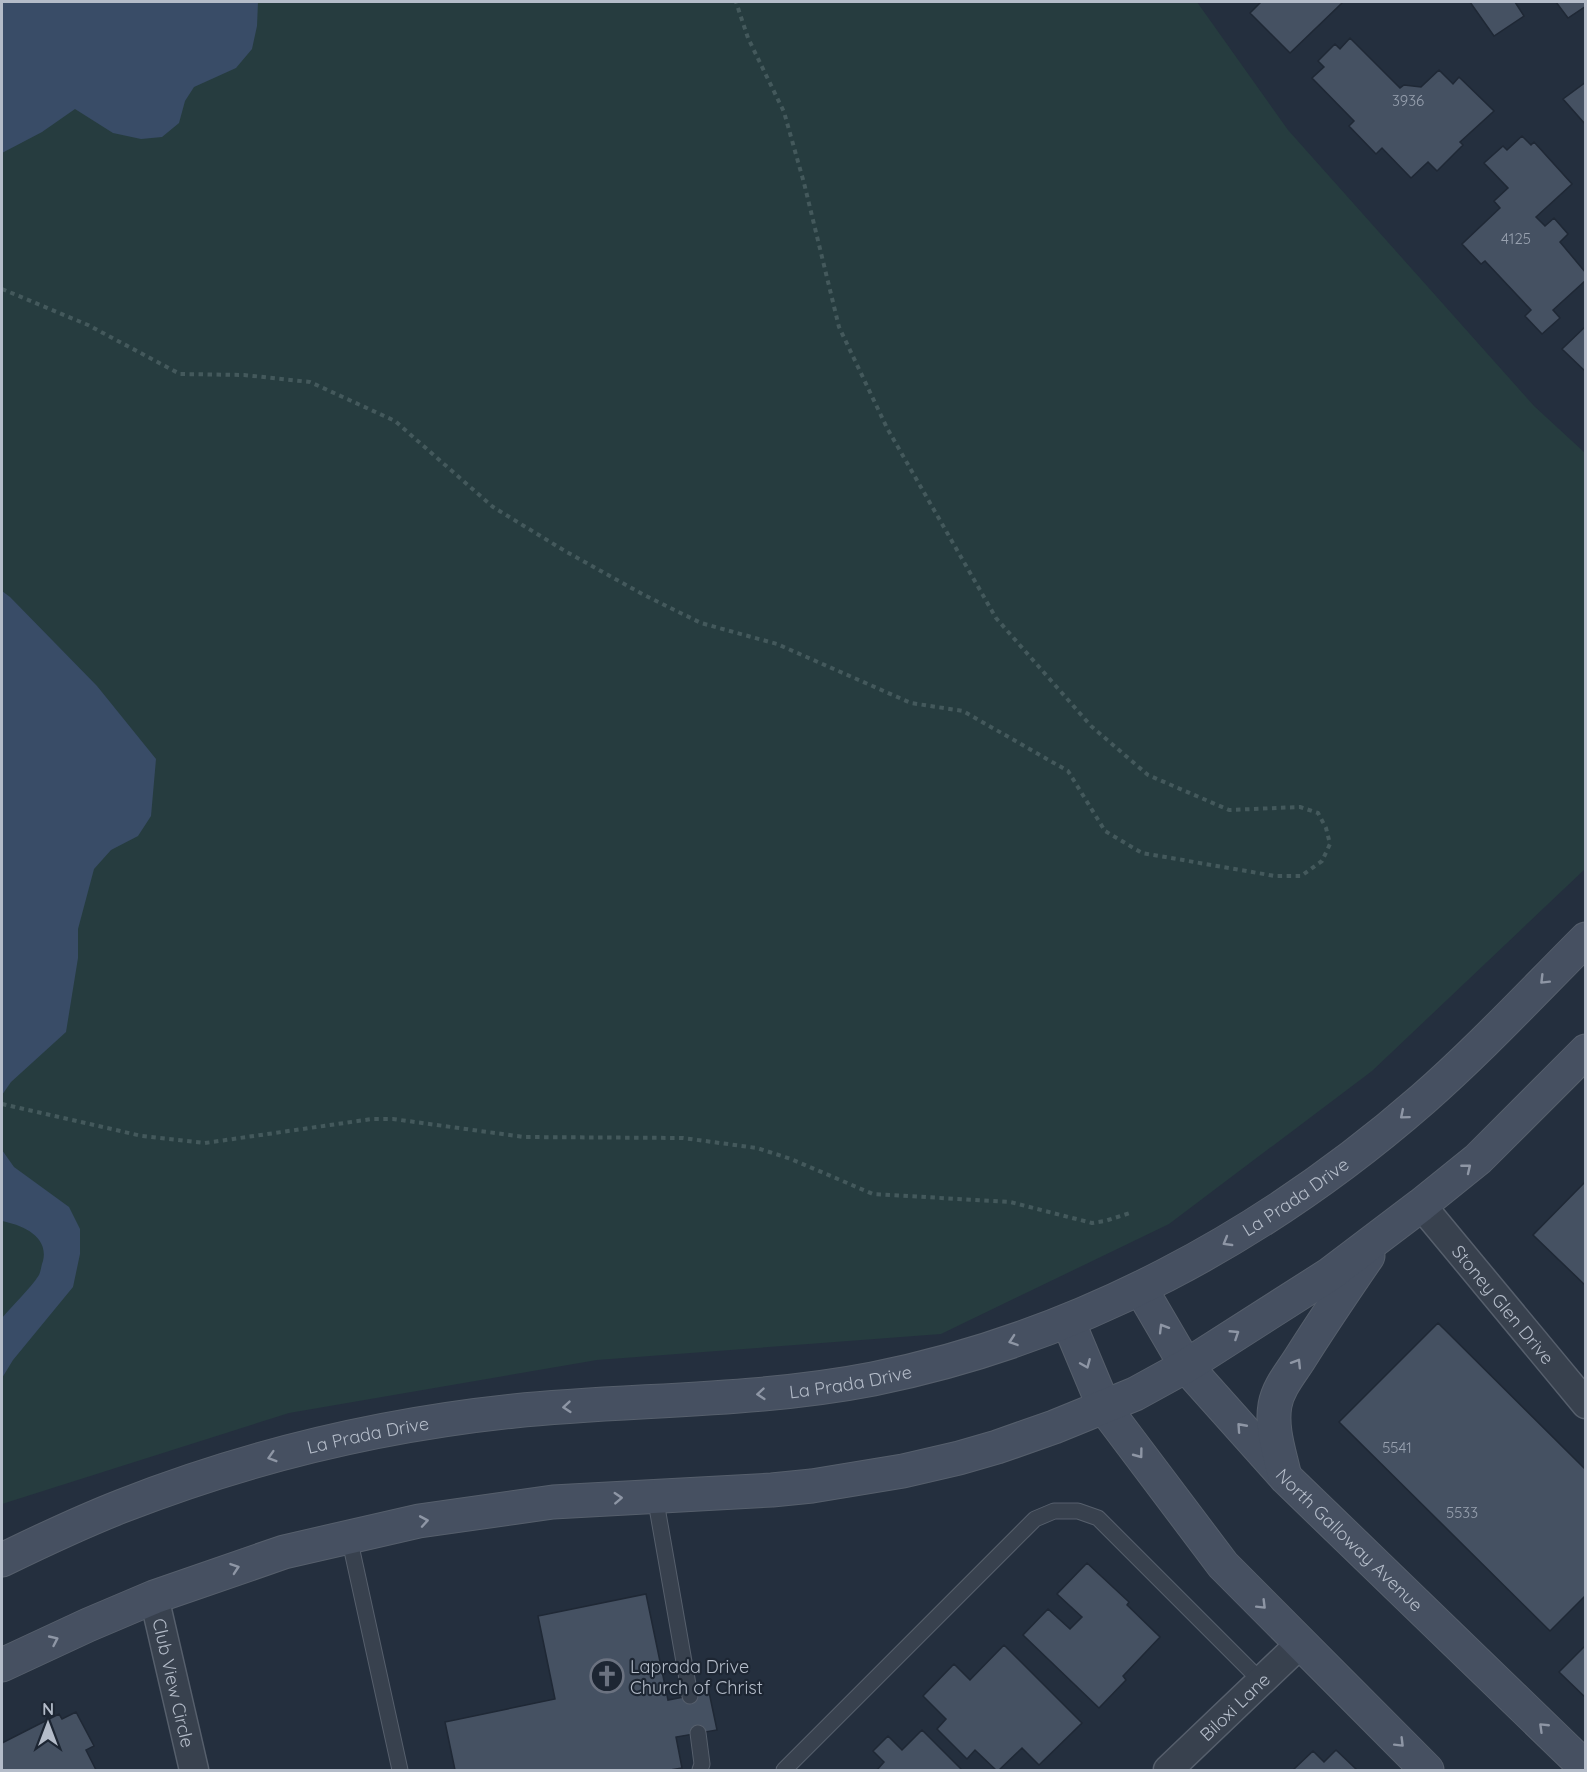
<svg xmlns="http://www.w3.org/2000/svg" width="1587" height="1772" font-family="Quicksand,sans-serif">
  <style>
    .green { fill: #263c3f }
    .water { fill: #394c67 }
    .building { fill: #455162; stroke: #1f2835; stroke-width: 1.5 }
    .lines { fill: none; stroke-linecap: round; stroke-linejoin: round }
    .lane-casing { stroke: #565f6c; stroke-width: 17 }
    .street-casing { stroke: #565f6c; stroke-width: 31 }
    .secondary-casing { stroke: #565f6c; stroke-width: 35 }
    .path { stroke: #44595c; stroke-width: 4; stroke-dasharray: 4.5 4.5; stroke-linecap: butt }
    .lane { stroke: #38414e; stroke-width: 15 }
    .street { stroke: #38414e; stroke-width: 28 }
    .secondary { stroke: #465061; stroke-width: 33 }
    .oneway { stroke: #8e96a5 }
    .labels { text-anchor: middle; dominant-baseline: central; stroke-width: 4.5; stroke-linejoin: round; paint-order: stroke }
    .number-label { font-size: 15px; fill: #98a1af }
    .street-label { font-size: 18px; fill: #b4bcc9; stroke: #1d2633 }
    .poi-label { font-size: 18px; fill: #b4bcc9; stroke: #1d2633; text-anchor: start }
  </style>
  <rect width="100%" height="100%" fill="#242f3e"/>
  <path class="green" d="M2 2H1197L1288 130 1534 406 1585 453V869L1372 1071 1169 1224 941 1334 597 1360 289 1413 2 1504Z"/>
  <path class="water" d="M2 2H258L257 26 252 49 236 68 194 87 185 101 179 123 162 137 141 139 113 133 75 109 42 132 2 153Z
    M2 591 10 597 97 686 156 759 151 816 138 836 111 850 94 869 78 929V958L66 1032 11 1082 2 1095Z
    M2 1150 14 1167 69 1207 80 1229V1254L73 1287 13 1360 2 1378V1318C12 1306 30 1289 39 1275 41 1271 41 1266 43 1261 49 1236 22 1225 2 1221Z"/>
  <path class="building" d="M1261 2H1343L1290 53 1250 13Z
    M1470 2H1515L1524 16 1494 36Z
    M1556 2H1586V6L1568 18Z
    M1350 38 1400 88 1404 85 1421 87 1439 70 1453 84 1459 77 1494 111 1460 142 1463 145 1437 171 1428 162 1411 178 1382 148 1376 154 1349 126 1354 121 1312 78 1324 67 1318 61 1335 44 1340 49Z
    M1586 82V125L1563 99Z
    M1522 136 1531 145 1534 142 1572 184 1536 217 1545 226 1554 218 1568 234 1560 242 1586 273V280L1553 310 1560 318 1542 334 1525 316 1531 310 1485 261 1481 264 1462 244 1500 208 1494 201 1508 188 1484 163 1503 146 1507 150Z
    M1586 326V372L1562 349Z
    M1586 1181V1286L1533 1235Z
    M1438 1323 1586 1470V1595L1550 1631 1339 1422Z
    M1087 1563 1129 1602 1127 1605 1160 1637 1123 1676 1126 1680 1099 1708 1023 1635 1048 1609 1070 1629 1082 1617 1057 1594Z
    M646 1594 668 1700 709 1692 717 1730 676 1737 682 1768 670 1770H455L445 1722 555 1699 538 1616Z
    M1004 1645 1082 1723 1039 1765 1022 1748 999 1770H996L975 1750 967 1759 937 1729 946 1719 923 1696 954 1664 970 1680Z
    M1586 1645V1698L1559 1672Z
    M76 1712 94 1746 86 1750 96 1770H2V1743L59 1714 62 1719Z
    M922 1730 962 1770H877L884 1762 873 1751 888 1736 902 1750Z
    M1336 1750 1357 1770H1293L1313 1751 1324 1762Z"/>
  <g class="lines">
    <defs>
      <path id="lane" d="M655 1496 690 1696
        M349 1537 400 1770
        M698 1733 702 1764 700 1770
        M784 1770 1035 1519 1054 1511H1078L1098 1518 1261 1681"/>
      <g id="street">
        <path id="s1" d="M1421 1205 1586 1404"/>
        <path id="s2" d="M154 1597 194 1770"/>
        <path id="s3" d="M1168 1770 1301 1643"/>
      </g>
      <g id="secondary">
        <path id="s4" d="M1141 1289 1186 1366 1286 1478 1586 1768"/>
        <path d="M1068 1321 1104 1407 1223 1565 1427 1770"/>
        <path d="M1284 1473C1279 1451 1271 1428 1275 1405 1278 1388 1290 1374 1299 1360 1321 1325 1344 1291 1368 1256"/>
        <path id="s5" d="M2 1560C41 1541 81 1522 122 1506 247 1457 380 1425 514 1411 633 1399 755 1402 873 1379 1078 1338 1266 1236 1423 1099 1480 1049 1532 993 1586 939"/>
        <path d="M2 1665 88 1625 154 1597 284 1552 419 1521 553 1502 772 1490 812 1486 903 1471 959 1458 997 1447 1054 1427 1135 1394 1186 1366 1330 1274 1421 1205 1478 1159 1586 1051"/>
      </g>
    </defs>
    <use href="#lane" class="lane-casing"/>
    <use href="#street" class="street-casing"/>
    <use href="#secondary" class="secondary-casing"/>
    <path class="path" d="M2 289 88 325 180 374 244 375 310 382 395 421 493 507 565 551 644 595 701 623 777 644 911 703 963 711 1068 771 1105 831 1142 853 1275 876H1301L1322 861 1330 844 1326 828 1318 813 1300 807 1229 810 1148 775 1091 726 996 618 887 428 839 327 804 183 784 112 748 38 736 2
      M2 1104 142 1136 205 1143 372 1119H393L524 1137 683 1138 757 1148 791 1159 873 1194 1010 1202 1092 1223 1105 1221 1133 1212"/>
    <use href="#lane" class="lane"/>
    <use href="#street" class="street"/>
    <use href="#secondary" class="secondary"/>
  </g>
  <defs><path id="oneway-chevron" d="M-2-3.5L2.5 0L-2 3.5" fill="none" stroke-width="1.6" stroke-linecap="round" stroke-linejoin="round" transform="scale(1.5)"/></defs>
  <g class="oneway">
    <use href="#oneway-chevron" transform="translate(1544 980) rotate(135)"/>
    <use href="#oneway-chevron" transform="translate(1404 1115) rotate(140)"/>
    <use href="#oneway-chevron" transform="translate(1467 1168) rotate(-39)"/>
    <use href="#oneway-chevron" transform="translate(1227 1242) rotate(150)"/>
    <use href="#oneway-chevron" transform="translate(1163 1328) rotate(-121)"/>
    <use href="#oneway-chevron" transform="translate(1235 1334) rotate(-33)"/>
    <use href="#oneway-chevron" transform="translate(1013 1341) rotate(161)"/>
    <use href="#oneway-chevron" transform="translate(1297 1363) rotate(-58)"/>
    <use href="#oneway-chevron" transform="translate(1086 1364) rotate(67)"/>
    <use href="#oneway-chevron" transform="translate(761 1394) rotate(175)"/>
    <use href="#oneway-chevron" transform="translate(567 1407) rotate(175)"/>
    <use href="#oneway-chevron" transform="translate(1241 1427) rotate(-132)"/>
    <use href="#oneway-chevron" transform="translate(1139 1454) rotate(53)"/>
    <use href="#oneway-chevron" transform="translate(272 1457) rotate(163)"/>
    <use href="#oneway-chevron" transform="translate(618 1498) rotate(-3)"/>
    <use href="#oneway-chevron" transform="translate(424 1521) rotate(-10)"/>
    <use href="#oneway-chevron" transform="translate(235 1568) rotate(-19)"/>
    <use href="#oneway-chevron" transform="translate(1262 1605) rotate(45)"/>
    <use href="#oneway-chevron" transform="translate(54 1640) rotate(-25)"/>
    <use href="#oneway-chevron" transform="translate(1543 1727) rotate(-136)"/>
    <use href="#oneway-chevron" transform="translate(1400 1743) rotate(45)"/>
  </g>
  <defs>
    <symbol id="church-ring" viewBox="-11 -11 22 22"><circle r="9.5" fill="#1d2633" stroke="#6b7280" stroke-width="1.5"/><path d="M-1.2-6h2.4v3.5h3.3v2.4h-3.3V6h-2.4V-.1h-3.3v-2.4h3.3Z" fill="#6b7280"/></symbol>
  </defs>
  <g fill-rule="evenodd">
    <use href="#church-ring" x="588" y="1657" width="38" height="38"/>
  </g>
  <g class="labels">
    <g class="number-label">
      <text x="1408" y="100">3936</text>
      <text x="1516" y="238">4125</text>
      <text x="1397" y="1447">5541</text>
      <text x="1462" y="1512">5533</text>
    </g>
    <g class="street-label">
      <text stroke="none"><textPath href="#s5" startOffset="1360">La Prada Drive</textPath></text>
      <text stroke="none"><textPath href="#s1" startOffset="129">Stoney Glen Drive</textPath></text>
      <text stroke="none"><textPath href="#s5" startOffset="874">La Prada Drive</textPath></text>
      <text stroke="none"><textPath href="#s5" startOffset="388">La Prada Drive</textPath></text>
      <text stroke="none"><textPath href="#s4" startOffset="328">North Galloway Avenue</textPath></text>
      <text stroke="none"><textPath href="#s2" startOffset="88">Club View Circle</textPath></text>
      <text stroke="none"><textPath href="#s3" startOffset="92">Biloxi Lane</textPath></text>
    </g>
    <g class="poi-label">
      <text x="630" y="1666">Laprada Drive<tspan x="630" dy="21">Church of Christ</tspan></text>
    </g>
  </g>
  <rect width="1587" height="1772" fill="none" stroke="#b4bcc9" stroke-width="6"/>
  <g transform="translate(48 1724)" stroke="#1d2633" stroke-width="4.5" paint-order="stroke">
  <path d="M0-4.5L10 22L0 15L-10 22Z" fill="#b4bcc9"/>
  <text y="-9" font-size="16" font-weight="bold" text-anchor="middle" fill="#b4bcc9">N</text>
  </g>
</svg>
